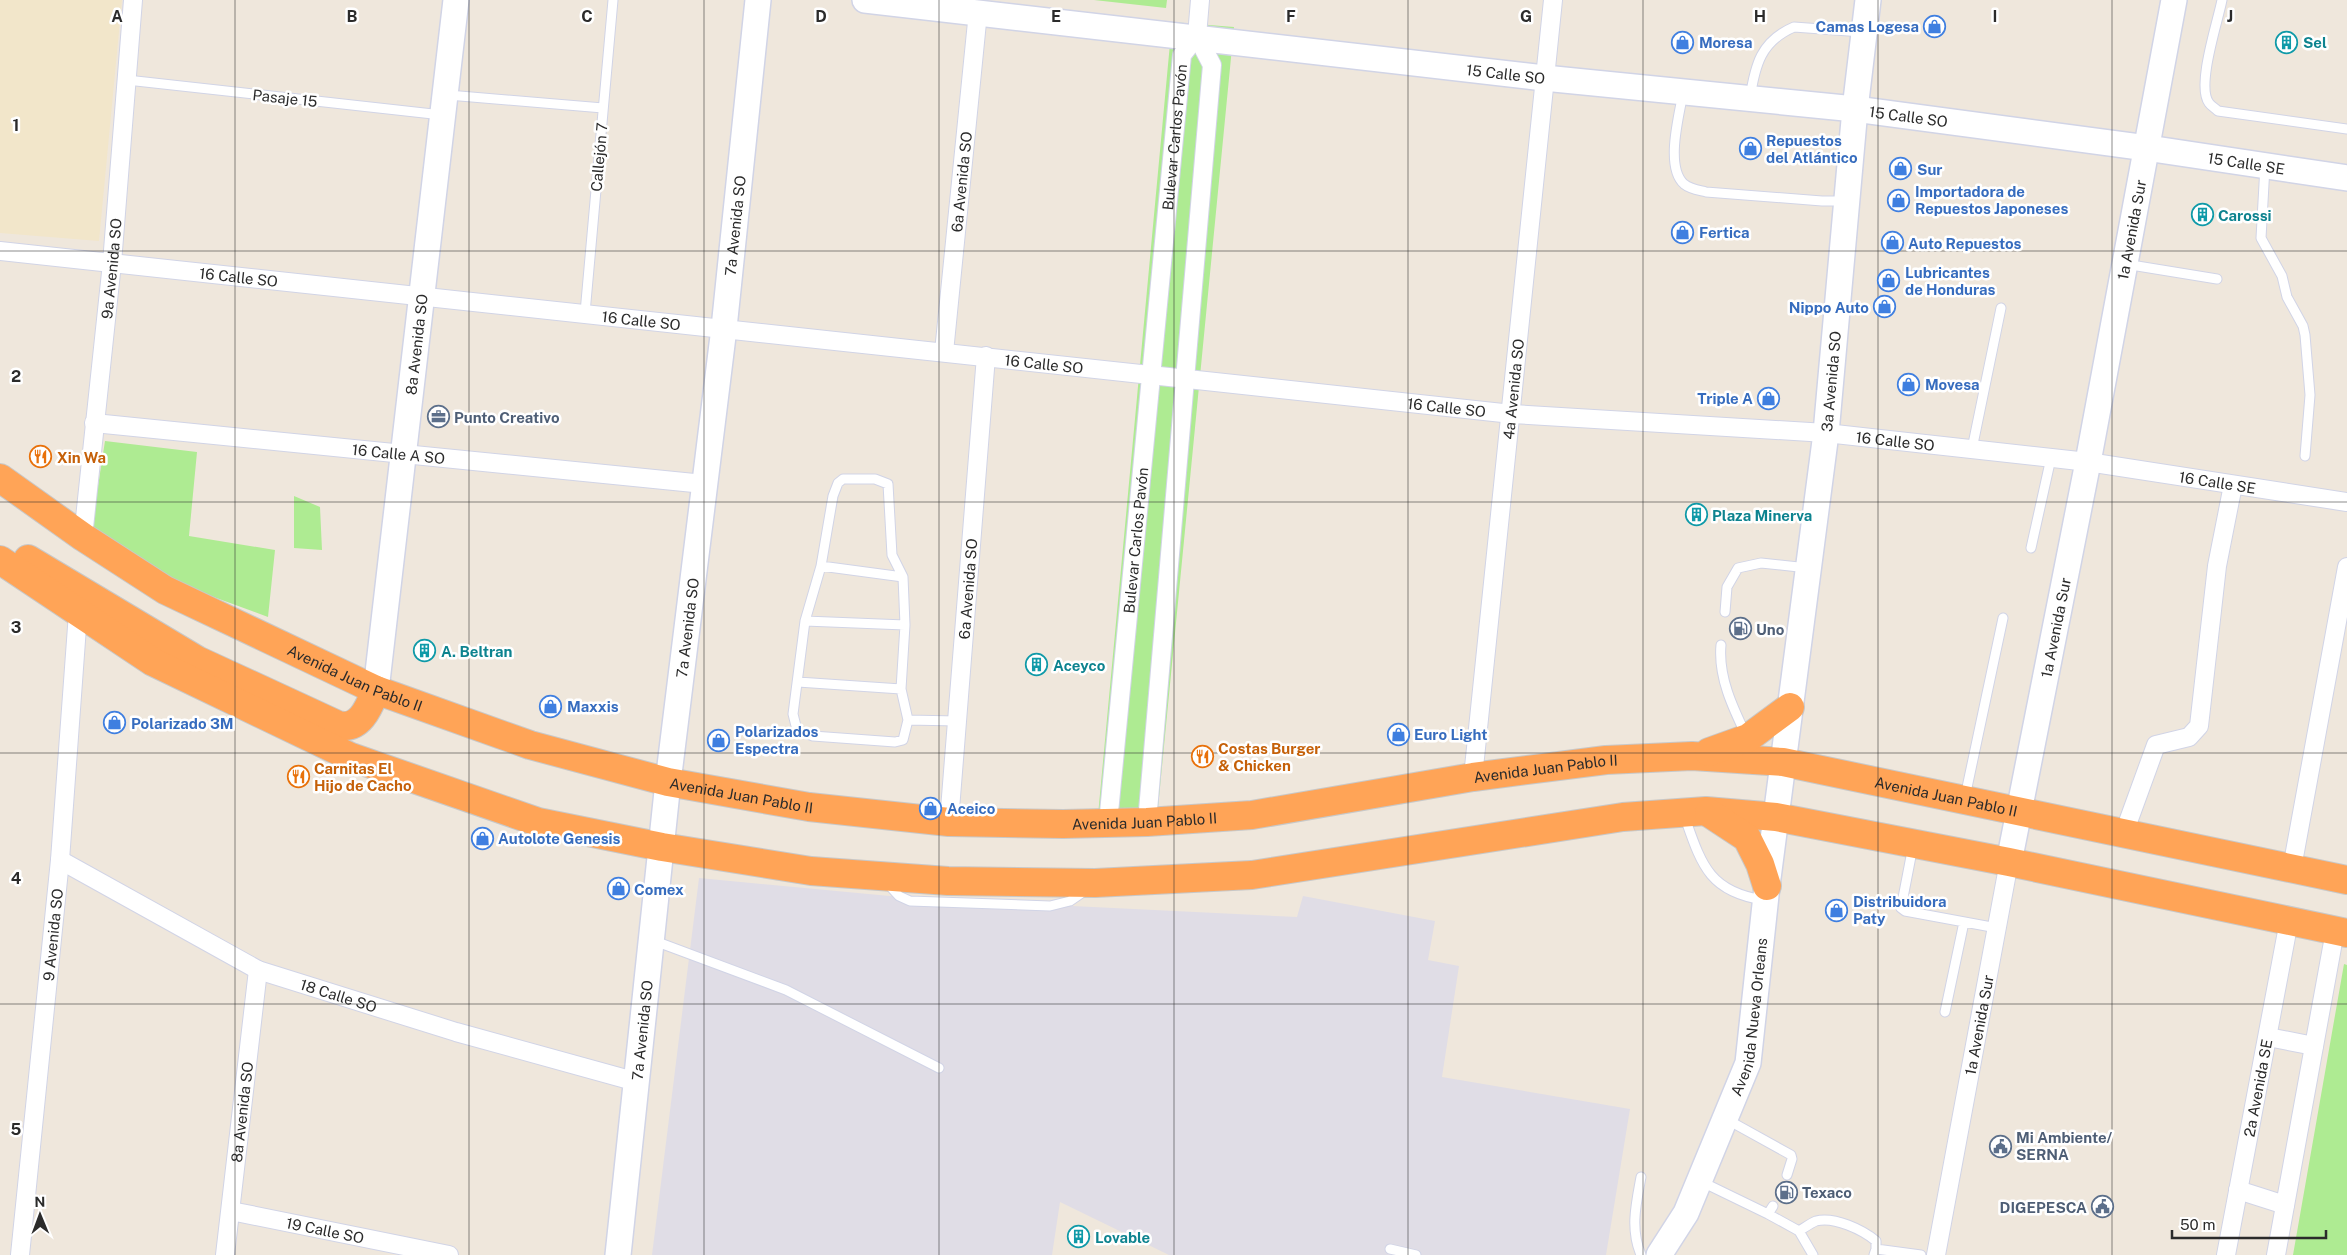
<svg xmlns="http://www.w3.org/2000/svg" width="2347" height="1255" font-family="'Public Sans',sans-serif">
  <style>
    .industrial { fill: #e0dde6 }
    .education { fill: #f2e6ca }
    .green { fill: #aeeb92 }
    .lines { fill: none; stroke-linecap: round; stroke-linejoin: round }
    .lane-casing { stroke: #d1d4e6; stroke-width: 11 }
    .street-casing { stroke: #d1d4e6; stroke-width: 20 }
    .secondary-casing { stroke: #d1d4e6; stroke-width: 28 }
    .highway-casing { stroke: #c8c8c8; stroke-width: 30 }
    .lane { stroke: #fff; stroke-width: 9 }
    .street { stroke: #fff; stroke-width: 18 }
    .secondary { stroke: #fff; stroke-width: 25 }
    .highway { stroke: #ffa457; stroke-width: 28 }
    .grid { fill: none; stroke: #2b2b2b; stroke-width: 1; stroke-opacity: 0.55 }
    .labels { text-anchor: middle; dominant-baseline: central; stroke-width: 5; stroke-linejoin: round; paint-order: stroke }
    .shop-label { font-size: 15px; font-weight: bold; fill: #366cbe; stroke: #fff; text-anchor: start }
    .culture-label { font-size: 15px; font-weight: bold; fill: #0d838f; stroke: #fff; text-anchor: start }
    .street-label { font-size: 15px; fill: #2b2b2b; stroke: #fff }
    .service-label { font-size: 15px; font-weight: bold; fill: #4e5e75; stroke: #fff; text-anchor: start }
    .food-label { font-size: 15px; font-weight: bold; fill: #c56008; stroke: #fff; text-anchor: start }
    .grid-label { font-size: 16px; text-anchor: middle; font-weight: bold; fill: #2b2b2b; stroke: #fff; stroke-width: 5; stroke-linejoin: round; paint-order: stroke }
  </style>
  <rect width="100%" height="100%" fill="#efe7dc"/>
  <path class="industrial" d="M699 878 911 898 1297 917 1303 896 1435 921 1428 960 1459 966 1442 1077 1630 1109 1606 1255H1169L1060 1202 1052 1255H652Z"/>
  <path class="education" d="M0 0H122L99 241 0 233Z"/>
  <path class="green" d="M1094 0H1167L1166 8Z
    M1172 22 1234 27 1157 818 1097 826Z
    M105 441 197 452 189 536 275 550 268 617 181 585 91 531Z
    M294 496 320 507 322 550 294 548Z
    M2344 964 2347 965V1255H2293Z"/>
  <g class="lines">
    <defs>
      <path id="lane" d="M2222 0C2218 21 2196 86 2209 103 2211 106 2215 108 2218 111L2347 129
        M127 80 442 115
        M1683 93C1679 116 1665 167 1684 184 1690 189 1698 190 1706 192L1822 201H1844
        M448 95 603 108
        M1750 98C1755 65 1761 41 1794 27L1862 32
        M2265 166 2261 238 2282 276 2287 297 2303 326 2305 335 2310 395 2305 456
        M2125 264 2217 279
        M585 313 613 0
        M1972 449 2001 308
        M843 479H875L888 484 892 555 903 577 905 625 901 689 908 720 903 740 895 742 813 736 797 730 793 714 805 621 821 566 833 496 838 483Z
        M2031 548 2051 458
        M821 566 903 577
        M1725 612 1727 587 1738 568 1761 563 1808 568
        M805 621 905 625
        M1721 645C1718 677 1733 708 1746 735
        M798 682 901 689
        M908 720 957 721
        M1965 797 2003 618
        M1684 815C1701 863 1708 892 1764 900
        M1913 846 1901 908 1905 911 1997 928
        M887 883 899 896 910 901 1050 906 1070 901 1086 890
        M652 940 786 990 939 1068
        M1945 1012 1964 922
        M1726 1119 1791 1155 1792 1159 1787 1175
        M1700 1181 1768 1214 1773 1206
        M1768 1214 1799 1231 1813 1255
        M1799 1231C1804 1228 1811 1223 1816 1221 1834 1216 1863 1230 1876 1241V1249
        M1390 1249 1416 1255
        M1641 1255C1630 1229 1636 1204 1641 1177
        M1874 1255 1876 1249 1921 1255"/>
      <g id="street">
        <path d="M1197 36 1200 0"/>
        <path id="s1" d="M0 251 1512 414 1826 433 2088 462 2347 502"/>
        <path id="s2" d="M944 352 978 12"/>
        <path id="s3" d="M94 423 704 484"/>
        <path id="s4" d="M83 537 112 263 133 0"/>
        <path id="s5" d="M1473 777 1553 0"/>
        <path id="s6" d="M949 822 986 356"/>
        <path d="M1147 822 1212 65 1197 36"/>
        <path id="s7" d="M1108 823 1182 55 1197 36"/>
        <path d="M2124 833 2156 745 2189 737 2199 726 2217 566 2233 485"/>
        <path id="s8" d="M60 860 258 970 456 1032 637 1082"/>
        <path d="M2292 868 2347 567"/>
        <path d="M2268 1037 2314 1046"/>
        <path d="M2238 1190 2285 1205"/>
        <path id="s9" d="M231 1211 449 1255"/>
        <path id="s10" d="M20 1255 60 860 78 613"/>
        <path id="s11" d="M225 1255 258 970"/>
        <path id="s12" d="M1936 1255 2009 862"/>
        <path id="s13" d="M2226 1255 2289 921"/>
        <path d="M2276 1255 2335 931"/>
      </g>
      <g id="secondary">
        <path id="s14" d="M865 0 1544 78 1855 109 2147 148 2347 178"/>
        <path id="s15" d="M376 690 456 0"/>
        <path id="s16" d="M2009 862 2088 462 2174 0"/>
        <path id="s17" d="M618 1255 668 782 724 328 758 0"/>
        <path id="s18" d="M1659 1255 1686 1213 1748 1063 1767 886 1826 433 1855 109 1868 0"/>
      </g>
      <g id="highway">
        <path id="s19" d="M0 478 83 537 165 590 376 690 530 745 668 782 809 807 949 822 1063 824 1147 822 1252 815 1473 777 1606 760 1692 756 1783 762 2347 880"/>
        <path d="M28 559 197 660 338 725C360 731 369 707 376 690"/>
        <path d="M0 560 153 662 351 757 538 822 662 847 811 871 948 881 1095 883 1252 875 1623 817 1706 811 1776 817 2009 862 2347 933"/>
        <path d="M1709 752 1748 738 1790 707"/>
        <path d="M1709 813 1747 838 1760 864 1767 886"/>
      </g>
    </defs>
    <use href="#lane" class="lane-casing"/>
    <use href="#street" class="street-casing"/>
    <use href="#secondary" class="secondary-casing"/>
    <use href="#highway" class="highway-casing"/>
    <use href="#lane" class="lane"/>
    <use href="#street" class="street"/>
    <use href="#secondary" class="secondary"/>
    <use href="#highway" class="highway"/>
  </g>
  <path class="grid" d="M235 0V1255M469 0V1255M704 0V1255M939 0V1255M1174 0V1255M1408 0V1255M1643 0V1255M1878 0V1255M2112 0V1255M0 251H2347M0 502H2347M0 753H2347M0 1004H2347"/>
  <defs>
    <symbol id="shop-ring" viewBox="-11 -11 22 22"><circle r="9.5" fill="#fff" stroke="#3f7fe0" stroke-width="1.5"/><path d="M-5-2.5h2.3a2.7 3.5 0 0 1 5.4 0H5L5.5 6h-11ZM-1.5-2.5h3a1.5 2.3 0 0 0-3 0Z" fill="#3f7fe0"/></symbol>
    <symbol id="building-ring" viewBox="-11 -11 22 22"><circle r="9.5" fill="#fff" stroke="#0f9aa8" stroke-width="1.5"/><path d="M-4-6H4V6H1V3H-1V6H-4ZM-2.5-4.3h1.7v1.8h-1.7ZM.8-4.3h1.7v1.8H.8ZM-2.5-1h1.7V.8h-1.7ZM.8-1h1.7V.8H.8Z" fill="#0f9aa8"/></symbol>
    <symbol id="office-ring" viewBox="-11 -11 22 22"><circle r="9.5" fill="#fff" stroke="#5c6f8a" stroke-width="1.5"/><path d="M-6-3h4V-5.5h4V-3h4V5H-6ZM-1-4.5V-3h2v-1.5ZM-6 0V1H6V0Z" fill="#5c6f8a"/></symbol>
    <symbol id="restaurant-ring" viewBox="-11 -11 22 22"><circle r="9.5" fill="#fff" stroke="#e8710a" stroke-width="1.5"/><path d="M-5-6h1v4h1v-4h1v4h1v-4h1v5L-1.5 .5V6h-2V.5L-5-1ZM5-6V6H3V1.5H1.5Q1.5-4 5-6Z" fill="#e8710a"/></symbol>
    <symbol id="fuel-ring" viewBox="-11 -11 22 22"><circle r="9.5" fill="#fff" stroke="#5c6f8a" stroke-width="1.5"/><path d="M-5.5-6h7V0h2V4h1.3V-2.5L3-4.5l.8-.8L6-3V5H2.5V1h-1V6h-7ZM-4.2-4.7v3.2H.2V-4.7Z" fill="#5c6f8a"/></symbol>
    <symbol id="civic-ring" viewBox="-11 -11 22 22"><circle r="9.5" fill="#fff" stroke="#5c6f8a" stroke-width="1.5"/><path d="M-.6-6.5H3V-4.5H.6V-3L4-1V1h2V6H-6V1h2V-1L-.6-3ZM-1.2 2.5V6h2.4V2.5Z" fill="#5c6f8a"/></symbol>
  </defs>
  <g fill-rule="evenodd">
    <use href="#shop-ring" x="1922" y="14" width="25" height="25"/>
    <use href="#shop-ring" x="1670" y="30" width="25" height="25"/>
    <use href="#building-ring" x="2274" y="30" width="25" height="25"/>
    <use href="#shop-ring" x="1738" y="136" width="25" height="25"/>
    <use href="#shop-ring" x="1888" y="156" width="25" height="25"/>
    <use href="#shop-ring" x="1886" y="188" width="25" height="25"/>
    <use href="#building-ring" x="2190" y="202" width="25" height="25"/>
    <use href="#shop-ring" x="1670" y="220" width="25" height="25"/>
    <use href="#shop-ring" x="1880" y="230" width="25" height="25"/>
    <use href="#shop-ring" x="1876" y="268" width="25" height="25"/>
    <use href="#shop-ring" x="1872" y="294" width="25" height="25"/>
    <use href="#shop-ring" x="1896" y="372" width="25" height="25"/>
    <use href="#shop-ring" x="1756" y="386" width="25" height="25"/>
    <use href="#office-ring" x="426" y="404" width="25" height="25"/>
    <use href="#restaurant-ring" x="28" y="444" width="25" height="25"/>
    <use href="#building-ring" x="1684" y="502" width="25" height="25"/>
    <use href="#fuel-ring" x="1728" y="616" width="25" height="25"/>
    <use href="#building-ring" x="412" y="638" width="25" height="25"/>
    <use href="#building-ring" x="1024" y="652" width="25" height="25"/>
    <use href="#shop-ring" x="538" y="694" width="25" height="25"/>
    <use href="#shop-ring" x="102" y="710" width="25" height="25"/>
    <use href="#shop-ring" x="1386" y="722" width="25" height="25"/>
    <use href="#shop-ring" x="706" y="728" width="25" height="25"/>
    <use href="#restaurant-ring" x="1190" y="744" width="25" height="25"/>
    <use href="#restaurant-ring" x="286" y="764" width="25" height="25"/>
    <use href="#shop-ring" x="918" y="796" width="25" height="25"/>
    <use href="#shop-ring" x="470" y="826" width="25" height="25"/>
    <use href="#shop-ring" x="606" y="876" width="25" height="25"/>
    <use href="#shop-ring" x="1824" y="898" width="25" height="25"/>
    <use href="#civic-ring" x="1988" y="1134" width="25" height="25"/>
    <use href="#fuel-ring" x="1774" y="1180" width="25" height="25"/>
    <use href="#civic-ring" x="2090" y="1194" width="25" height="25"/>
    <use href="#building-ring" x="1066" y="1224" width="25" height="25"/>
  </g>
  <g class="labels">
    <g class="shop-label">
      <text x="1919" y="26" text-anchor="end">Camas Logesa</text>
      <text x="1699" y="42">Moresa</text>
      <text x="1766" y="140">Repuestos<tspan x="1766" dy="17">del Atlántico</tspan></text>
      <text x="1917" y="169">Sur</text>
      <text x="1915" y="191">Importadora de<tspan x="1915" dy="17">Repuestos Japoneses</tspan></text>
      <text x="1699" y="232">Fertica</text>
      <text x="1908" y="243">Auto Repuestos</text>
      <text x="1905" y="272">Lubricantes<tspan x="1905" dy="17">de Honduras</tspan></text>
      <text x="1869" y="307" text-anchor="end">Nippo Auto</text>
      <text x="1925" y="384">Movesa</text>
      <text x="1753" y="398" text-anchor="end">Triple A</text>
      <text x="567" y="706">Maxxis</text>
      <text x="131" y="723">Polarizado 3M</text>
      <text x="735" y="731">Polarizados<tspan x="735" dy="17">Espectra</tspan></text>
      <text x="1414" y="734">Euro Light</text>
      <text x="947" y="808">Aceico</text>
      <text x="498" y="838">Autolote Genesis</text>
      <text x="634" y="889">Comex</text>
      <text x="1853" y="901">Distribuidora<tspan x="1853" dy="17">Paty</tspan></text>
    </g>
    <g class="culture-label">
      <text x="2303" y="42">Sel</text>
      <text x="2218" y="215">Carossi</text>
      <text x="1712" y="515">Plaza Minerva</text>
      <text x="441" y="651">A. Beltran</text>
      <text x="1053" y="665">Aceyco</text>
      <text x="1095" y="1237">Lovable</text>
    </g>
    <g class="street-label">
      <text stroke="none"><textPath href="#s14" startOffset="645">15 Calle SO</textPath></text>
      <text transform="translate(285 98) rotate(6)">Pasaje 15</text>
      <text stroke="none"><textPath href="#s14" startOffset="1050">15 Calle SO</textPath></text>
      <text stroke="none"><textPath href="#s7" startOffset="689">Bulevar Carlos Pavón</textPath></text>
      <text transform="translate(599 157) rotate(-85)">Callejón 7</text>
      <text stroke="none"><textPath href="#s14" startOffset="1391">15 Calle SE</textPath></text>
      <text stroke="none"><textPath href="#s2" startOffset="171">6a Avenida SO</textPath></text>
      <text stroke="none"><textPath href="#s17" startOffset="1036">7a Avenida SO</textPath></text>
      <text stroke="none"><textPath href="#s16" startOffset="644">1a Avenida Sur</textPath></text>
      <text stroke="none"><textPath href="#s4" startOffset="270">9a Avenida SO</textPath></text>
      <text stroke="none"><textPath href="#s1" startOffset="240">16 Calle SO</textPath></text>
      <text stroke="none"><textPath href="#s1" startOffset="645">16 Calle SO</textPath></text>
      <text stroke="none"><textPath href="#s15" startOffset="348">8a Avenida SO</textPath></text>
      <text stroke="none"><textPath href="#s1" startOffset="1050">16 Calle SO</textPath></text>
      <text stroke="none"><textPath href="#s18" startOffset="899">3a Avenida SO</textPath></text>
      <text stroke="none"><textPath href="#s5" startOffset="390">4a Avenida SO</textPath></text>
      <text stroke="none"><textPath href="#s1" startOffset="1455">16 Calle SO</textPath></text>
      <text stroke="none"><textPath href="#s1" startOffset="1905">16 Calle SO</textPath></text>
      <text stroke="none"><textPath href="#s3" startOffset="306">16 Calle A SO</textPath></text>
      <text stroke="none"><textPath href="#s1" startOffset="2230">16 Calle SE</textPath></text>
      <text stroke="none"><textPath href="#s7" startOffset="284">Bulevar Carlos Pavón</textPath></text>
      <text stroke="none"><textPath href="#s6" startOffset="234">6a Avenida SO</textPath></text>
      <text stroke="none"><textPath href="#s17" startOffset="631">7a Avenida SO</textPath></text>
      <text stroke="none"><textPath href="#s16" startOffset="239">1a Avenida Sur</textPath></text>
      <text stroke="none"><textPath href="#s19" startOffset="409">Avenida Juan Pablo II</textPath></text>
      <text stroke="none"><textPath href="#s19" startOffset="1624">Avenida Juan Pablo II</textPath></text>
      <text stroke="none"><textPath href="#s19" startOffset="814">Avenida Juan Pablo II</textPath></text>
      <text stroke="none"><textPath href="#s19" startOffset="2029">Avenida Juan Pablo II</textPath></text>
      <text stroke="none"><textPath href="#s19" startOffset="1219">Avenida Juan Pablo II</textPath></text>
      <text stroke="none"><textPath href="#s10" startOffset="322">9 Avenida SO</textPath></text>
      <text stroke="none"><textPath href="#s8" startOffset="311">18 Calle SO</textPath></text>
      <text stroke="none"><textPath href="#s18" startOffset="258">Avenida Nueva Orleans</textPath></text>
      <text stroke="none"><textPath href="#s12" startOffset="234">1a Avenida Sur</textPath></text>
      <text stroke="none"><textPath href="#s17" startOffset="226">7a Avenida SO</textPath></text>
      <text stroke="none"><textPath href="#s13" startOffset="170">2a Avenida SE</textPath></text>
      <text stroke="none"><textPath href="#s11" startOffset="144">8a Avenida SO</textPath></text>
      <text stroke="none"><textPath href="#s9" startOffset="96">19 Calle SO</textPath></text>
    </g>
    <g class="service-label">
      <text x="454" y="417">Punto Creativo</text>
      <text x="1756" y="629">Uno</text>
      <text x="2016" y="1137">Mi Ambiente/<tspan x="2016" dy="17">SERNA</tspan></text>
      <text x="1802" y="1192">Texaco</text>
      <text x="2087" y="1207" text-anchor="end">DIGEPESCA</text>
    </g>
    <g class="food-label">
      <text x="57" y="457">Xin Wa</text>
      <text x="1218" y="748">Costas Burger<tspan x="1218" dy="17">&amp; Chicken</tspan></text>
      <text x="314" y="768">Carnitas El<tspan x="314" dy="17">Hijo de Cacho</tspan></text>
    </g>
  </g>
  <g class="grid-label">
    <text x="117" y="22">A</text>
    <text x="352" y="22">B</text>
    <text x="587" y="22">C</text>
    <text x="821" y="22">D</text>
    <text x="1056" y="22">E</text>
    <text x="1291" y="22">F</text>
    <text x="1526" y="22">G</text>
    <text x="1760" y="22">H</text>
    <text x="1995" y="22">I</text>
    <text x="2230" y="22">J</text>
    <text x="16" y="131">1</text>
    <text x="16" y="382">2</text>
    <text x="16" y="633">3</text>
    <text x="16" y="884">4</text>
    <text x="16" y="1135">5</text>
  </g>
  <g transform="translate(40 1215) rotate(359)" stroke="#ffffff" stroke-width="4" paint-order="stroke">
  <path d="M0-4L9 19L0 12L-9 19Z" fill="#2b2b2b"/>
  <text y="-8" font-size="14" font-weight="bold" text-anchor="middle" fill="#2b2b2b">N</text>
  </g>
  <path d="M2172 1230v8h154v-8" fill="none" stroke="#2b2b2b" stroke-width="2.5"/>
  <text x="2180" y="1230" font-size="15" fill="#2b2b2b" stroke="#ffffff" stroke-width="4" paint-order="stroke">50 m</text>
</svg>
